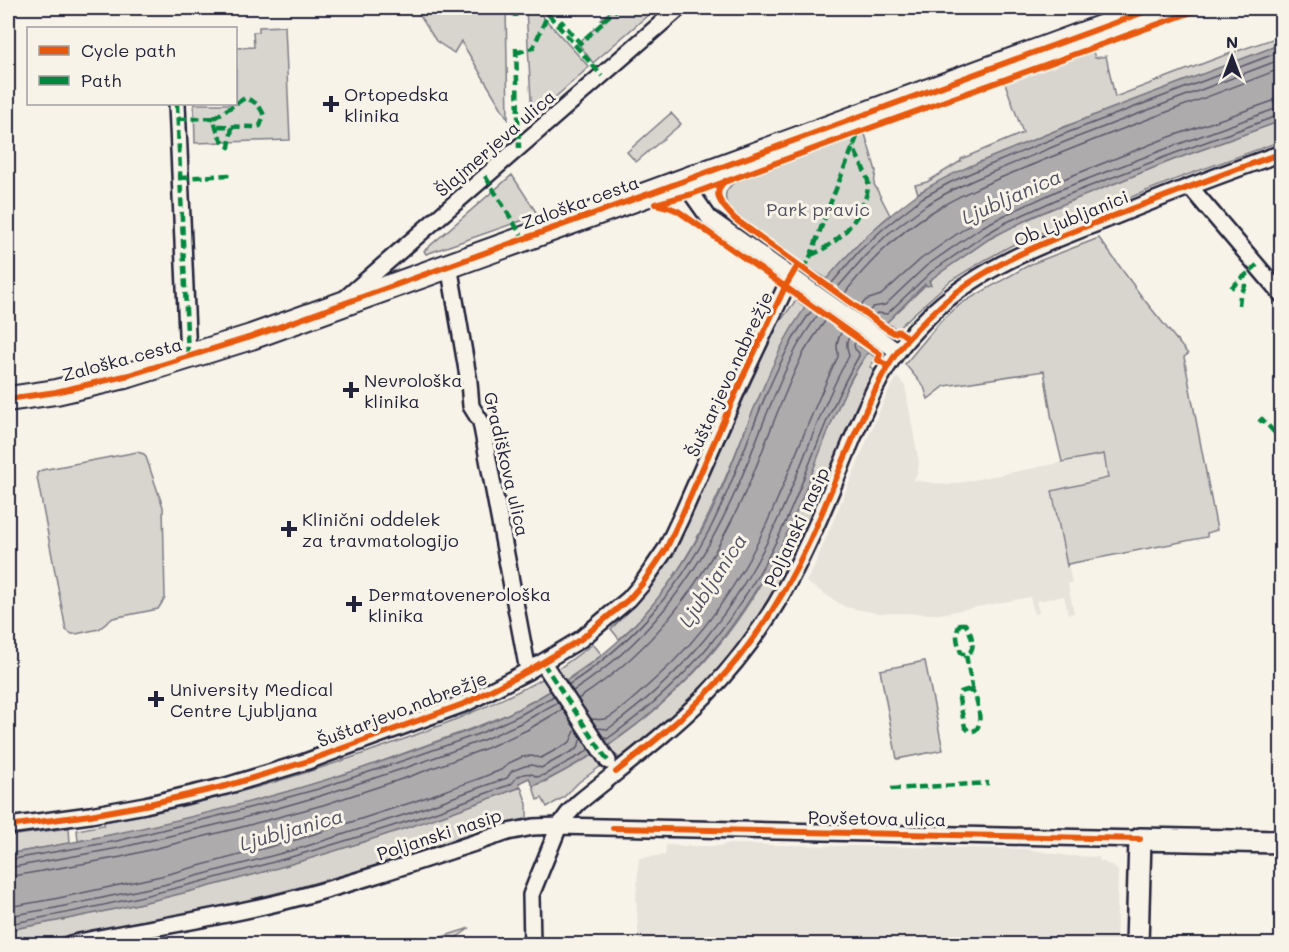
<svg xmlns="http://www.w3.org/2000/svg" width="1289" height="952" font-family="Mali,sans-serif">
  <style>
    .built { fill: #e7e3db }
    .green { fill: #d8d5cf; stroke: #7d7c85; stroke-width: 1.5 }
    .water { fill: #aeabad; stroke: #76747f; stroke-width: 1.5 }
    .pier { fill: #f7f3e8 }
    .lines { fill: none; stroke-linecap: round; stroke-linejoin: round }
    .shore { stroke: #5a5969; stroke-width: 1.5 }
    .street-casing { stroke: #22223b; stroke-width: 20 }
    .secondary-casing { stroke: #22223b; stroke-width: 26 }
    .primary-casing { stroke: #22223b; stroke-width: 28 }
    .street { stroke: #f7f3e8; stroke-width: 15 }
    .secondary { stroke: #f7f3e8; stroke-width: 21 }
    .primary { stroke: #f7f3e8; stroke-width: 24 }
    .quiet { stroke: #00873e; stroke-width: 4.5; stroke-dasharray: 9 4.5; stroke-linecap: butt }
    .cycleway-casing { stroke: #f7f3e8; stroke-width: 10 }
    .cycleway { stroke: #e8590c; stroke-width: 6 }
    .poi-dot { fill: #22223b; stroke: #f7f3e8; stroke-width: 2 }
    .labels { text-anchor: middle; dominant-baseline: central; stroke-width: 6; stroke-linejoin: round; paint-order: stroke }
    .poi-label { font-size: 18px; fill: #22223b; stroke: #f7f3e8; text-anchor: start }
    .street-label { font-size: 18px; fill: #22223b; stroke: #f7f3e8 }
    .park-label { font-size: 18px; fill: #504f60; stroke: #f7f3e8 }
    .water-label { font-size: 20px; font-style: italic; fill: #535263; stroke: #f7f3e8 }
  </style>
  <rect width="100%" height="100%" fill="#f7f3e8"/>
  <filter id="ink" filterUnits="userSpaceOnUse"><feTurbulence type="fractalNoise" baseFrequency=".0167" numOctaves="2"/><feDisplacementMap in="SourceGraphic" scale="12" xChannelSelector="R" yChannelSelector="G"/><feConvolveMatrix kernelMatrix="1 2 1 2 8 2 1 2 1" color-interpolation-filters="sRGB"/></filter>
  <g filter="url(#ink)">
    <path class="built" d="M897 377 905 386 919 463 918 472 913 480 948 485 1104 454 1199 440 1217 530 1207 533V537L1068 564 1072 582 1068 584 1074 613 1068 614 1064 596 1036 601 1039 613 1034 614 1030 597 940 614 876 613 845 607 806 582 813 569 884 400Z
      M726 844 1025 849 1069 856 1099 857 1100 861H1104L1106 864 1112 865 1118 871 1116 944H639L636 898 639 858 665 855 666 845 686 846H722Z"/>
    <path class="green" d="M415 8H506L508 119 461 41 454 53 436 41Z
      M526 8H535L589 67 532 118Z
      M614 8H656L593 63 578 43 603 21 601 19Z
      M285 26 290 140 195 143 194 104H236V48L254 47 253 32H259V27Z
      M1281 36V44L1062 128 971 166 918 193 915 185 927 182 961 161V159L1023 133 1005 83 1093 52 1095 58 1106 56 1115 97 1220 57Z
      M671 113 681 124 636 162 627 152Z
      M1281 121V141L1184 176 1016 243 985 260 950 281 897 329 886 323 934 277 989 239 1009 228 1064 203 1173 160Z
      M865 134 876 171 874 184 890 215 855 247 827 279C809 268 734 219 727 203 723 194 727 188 734 183Z
      M512 175 538 215 426 254 424 251Z
      M1099 238 1142 297 1188 354 1184 357 1217 530 1207 533V537L1068 564 1067 566 1052 491 1108 478 1104 454 1062 462 1052 420 1044 371 945 386 928 399 924 387 905 364 941 321 962 303 1031 264Z
      M796 300 806 308 793 327 784 343C770 375 754 407 741 440 712 513 680 586 619 639L611 629 635 605 656 580 680 542 760 362 779 323Z
      M868 352 876 358 870 367 876 370C847 423 829 482 803 537 773 600 733 658 683 707 663 725 641 742 620 759L616 755 610 760 604 749C636 726 667 701 695 672 735 630 768 577 791 523 812 476 827 425 851 380 856 370 862 361 868 352Z
      M137 452 144 454 146 457 163 507 165 598 158 609 113 618 99 629 76 634H72L66 630 37 477V473L42 470Z
      M593 644 602 655 560 684 553 673Z
      M925 661 943 750 897 759 880 670Z
      M548 676 555 688C542 696 529 704 515 711 491 722 467 730 443 739 416 749 388 759 361 769 269 799 174 825 78 841L77 830 104 825V822C193 807 282 782 368 752 431 730 489 708 548 676Z
      M598 752 605 763 579 782 563 798 547 807 542 798 537 800 533 786 546 781Z
      M521 787 527 804V819C502 824 478 832 453 840 414 853 376 866 336 877 229 908 119 930 8 944V930C183 900 354 850 521 787Z
      M69 828 70 843 8 854V836Z
      M470 928 453 940 452 944H429V941Z"/>
    <path class="water" d="M1281 44V121L1173 160 1034 216 989 239 934 277 929 281 931 285 927 286 925 284 886 323 880 318 859 346 868 352C862 361 856 370 851 379 827 427 812 478 790 527 743 626 675 710 578 763 563 772 549 780 533 786L529 778 519 783 521 787C354 850 183 900 8 930V854C149 830 290 797 425 746 443 739 461 734 478 727 520 711 567 683 602 655 641 623 674 581 698 538 722 496 736 450 755 406 765 384 774 361 785 340 807 299 846 253 881 223 893 213 906 202 919 193 954 170 996 156 1035 139 1116 105 1200 76 1281 44Z"/>
    <path class="pier" d="M824 278 889 324 885 326 880 322 863 345 870 350 869 353 804 306Z"/>
    <g class="lines">
      <path class="shore" d="M826 290 859 251 884 228 922 198 949 183 973 172 1064 134 1282 51
        M832 294 865 256 889 233 926 205 952 190 976 179 1067 141 1282 59
        M840 300C862 268 899 232 932 212 965 191 1003 177 1039 162 1119 129 1201 100 1282 68
        M856 311 866 300 881 295 921 259 977 220 999 208 1056 182 1164 139 1273 101 1282 99
        M864 316 873 307 885 305 926 266 982 227 1003 216 1059 190 1168 148 1275 109 1282 108
        M870 321 877 313 887 314 931 272 986 234 1007 222 1062 197 1170 155 1277 116H1282
        M568 685C629 646 678 591 711 527 741 468 758 402 791 343 798 329 807 317 816 305
        M573 691C652 640 704 567 740 481 759 436 774 390 797 347 804 334 813 322 822 309
        M578 699C660 646 709 574 748 486 767 442 782 395 804 352 812 339 821 327 830 314
        M591 719C596 719 600 720 605 719 614 718 646 687 654 680 705 635 744 576 771 514 794 462 812 409 837 359 840 354 837 352 837 346 837 338 841 332 846 326
        M597 728 608 729C685 674 739 606 778 519 803 465 820 408 849 356 846 344 845 342 853 331
        M603 736 607 739C688 682 744 612 785 523 810 467 828 408 859 356V353L855 349 854 345 859 335
        M8 860 117 841 234 812 318 789 405 760 481 733 520 715 554 696
        M8 868 119 848 236 820 320 796 408 767 483 740 523 722 558 702
        M8 877 121 857 238 828 323 805 411 776 487 748 527 730 563 709
        M8 907 54 899 161 876 299 839 410 803 478 779 501 770 509 763 522 757 531 756 541 758 570 742 576 729
        M8 916 55 908 163 885 301 848 413 812 481 787 507 778 512 771 525 766 532 765 541 768 578 748 581 737
        M8 924C140 901 268 866 396 825 432 814 468 800 503 787 506 786 509 786 511 784 514 782 515 779 517 777 525 772 531 772 537 777L544 775 586 752 588 749 587 745"/>
      <defs>
        <path id="street" d="M177 104 188 356
          M685 180 692 194 709 218 897 351
          M1190 187 1282 295
          M449 265 469 382 471 406 481 422 528 671
          M347 297 679 8
          M543 663 608 761
          M8 826 90 815 145 805 226 786 305 762 466 703 528 671 581 639 629 599 642 584 666 549 682 515 741 381 791 276
          M70 944C141 929 214 919 285 901 360 882 434 856 508 832L533 827 559 826 1140 839
          M532 944 531 895 559 826 568 814 578 803C621 768 666 735 705 696 737 663 766 624 788 583 813 537 832 488 852 440 865 410 878 377 898 351 908 336 922 323 935 310 983 266 1043 244 1103 221 1162 197 1221 174 1282 153"/>
        <path id="secondary" d="M1137 944 1140 839 1282 842"/>
        <path id="primary" d="M8 399 56 392 129 375 251 337 651 193 1155 8"/>
      </defs>
      <use href="#street" class="street-casing"/>
      <use href="#secondary" class="secondary-casing"/>
      <use href="#primary" class="primary-casing"/>
      <use href="#street" class="street"/>
      <use href="#secondary" class="secondary"/>
      <use href="#primary" class="primary"/>
      <path class="quiet" d="M515 8V19
        M412 9 446 8
        M548 14 602 76
        M558 26 562 22 580 43 605 21 604 20 618 8
        M516 48 519 148
        M516 53 533 48 548 14 543 8
        M177 104 188 356
        M214 118 245 98C255 101 259 105 264 115L260 126 255 127 215 126
        M178 119 214 118C216 131 219 139 229 147L232 127
        M485 176 523 238
        M180 178 230 175
        M811 255C835 245 856 225 865 199 867 194 869 187 868 181 865 169 857 158 853 146
        M804 270 811 255 828 209 859 132
        M1231 288 1257 265
        M1239 305 1240 296 1245 286 1244 276
        M1259 422 1262 419 1274 432 1282 433
        M960 624H965C972 632 979 656 962 654 958 647 954 632 960 624Z
        M966 655 973 692
        M543 663 608 761
        M967 690 973 692 975 694C977 702 985 728 973 731 969 732 968 730 965 727L959 699 961 692Z
        M891 789 989 783"/>
      <defs>
        <path id="cycleway" d="M725 181C709 195 725 208 735 219L887 329 894 333 899 331 908 338
          M655 204 692 194 859 132 1203 8
          M656 204 668 207 678 211 880 354 878 360 888 366
          M8 399 56 392 129 375 251 337 651 193 1155 8
          M616 772C646 748 676 724 703 697 748 653 784 597 810 540 829 498 845 454 865 412 878 383 892 354 915 331 931 314 949 297 968 284 1017 250 1075 231 1129 210 1180 191 1230 171 1282 153
          M8 826 90 815 145 805 226 786 305 762 466 703 528 671 581 639 629 599 642 584 666 549 682 515 741 381 785 287 798 265
          M613 828 1140 839"/>
      </defs>
      <use href="#cycleway" class="cycleway-casing"/>
      <use href="#cycleway" class="cycleway"/>
    </g>
  </g>
  <g class="poi-dot">
    <path d="M328 95h6v6h6v6h-6v6h-6v-6h-6v-6h6z"/>
    <path d="M348 381h6v6h6v6h-6v6h-6v-6h-6v-6h6z"/>
    <path d="M286 520h6v6h6v6h-6v6h-6v-6h-6v-6h6z"/>
    <path d="M351 595h6v6h6v6h-6v6h-6v-6h-6v-6h6z"/>
    <path d="M153 690h6v6h6v6h-6v6h-6v-6h-6v-6h6z"/>
  </g>
  <g class="labels">
    <g class="poi-label">
      <text x="344" y="94">Ortopedska<tspan x="344" dy="21">klinika</tspan></text>
      <text x="364" y="380">Nevrološka<tspan x="364" dy="21">klinika</tspan></text>
      <text x="302" y="519">Klinični oddelek<tspan x="302" dy="21">za travmatologijo</tspan></text>
      <text x="368" y="594">Dermatovenerološka<tspan x="368" dy="21">klinika</tspan></text>
      <text x="170" y="689">University Medical<tspan x="170" dy="21">Centre Ljubljana</tspan></text>
    </g>
    <g class="street-label">
      <text transform="translate(495 143) rotate(-41)">Šlajmerjeva ulica</text>
      <text transform="translate(580 202) rotate(-20)">Zaloška cesta</text>
      <text transform="translate(1071 218) rotate(-22)">Ob Ljubljanici</text>
      <text transform="translate(122 359) rotate(-15)">Zaloška cesta</text>
      <text transform="translate(729 374) rotate(-65)">Šuštarjevo nabrežje</text>
      <text transform="translate(507 464) rotate(77)">Gradiškova ulica</text>
      <text transform="translate(796 527) rotate(-65)">Poljanski nasip</text>
      <text transform="translate(402 709) rotate(-21)">Šuštarjevo nabrežje</text>
      <text transform="translate(877 818) rotate(1)">Povšetova ulica</text>
      <text transform="translate(439 834) rotate(-18)">Poljanski nasip</text>
    </g>
    <g class="park-label">
      <text x="818" y="209">Park pravic</text>
    </g>
    <g class="water-label">
      <text transform="translate(1011 196) rotate(-24)">Ljubljanica</text>
      <text transform="translate(712 580) rotate(-57)">Ljubljanica</text>
      <text transform="translate(291 829) rotate(-16)">Ljubljanica</text>
    </g>
  </g>
  <rect width="1289" height="952" fill="none" stroke="#f7f3e8" stroke-width="30"/>
  <rect x="15" y="15" width="1259" height="922" fill="none" stroke="#22223b" stroke-width="2" filter="url(#ink)"/>
  <rect x="27" y="27" width="210" height="78" fill="#f7f3e8" stroke="#a29fa3" stroke-width="1.5"/>
  <rect x="39" y="46" width="30" height="9" fill="#e8590c" stroke="#a29fa3" stroke-width="1.5"/>
  <text x="81" y="57" font-size="18" fill="#22223b">Cycle path</text>
  <rect x="39" y="76" width="30" height="9" fill="#00873e" stroke="#a29fa3" stroke-width="1.5"/>
  <text x="81" y="87" font-size="18" fill="#22223b">Path</text>
  <g transform="translate(1232 57)" stroke="#f7f3e8" stroke-width="4.5" paint-order="stroke">
  <path d="M0-4.5L10 22L0 15L-10 22Z" fill="#22223b"/>
  <text y="-9" font-size="16" font-weight="bold" text-anchor="middle" fill="#22223b">N</text>
  </g>
</svg>
